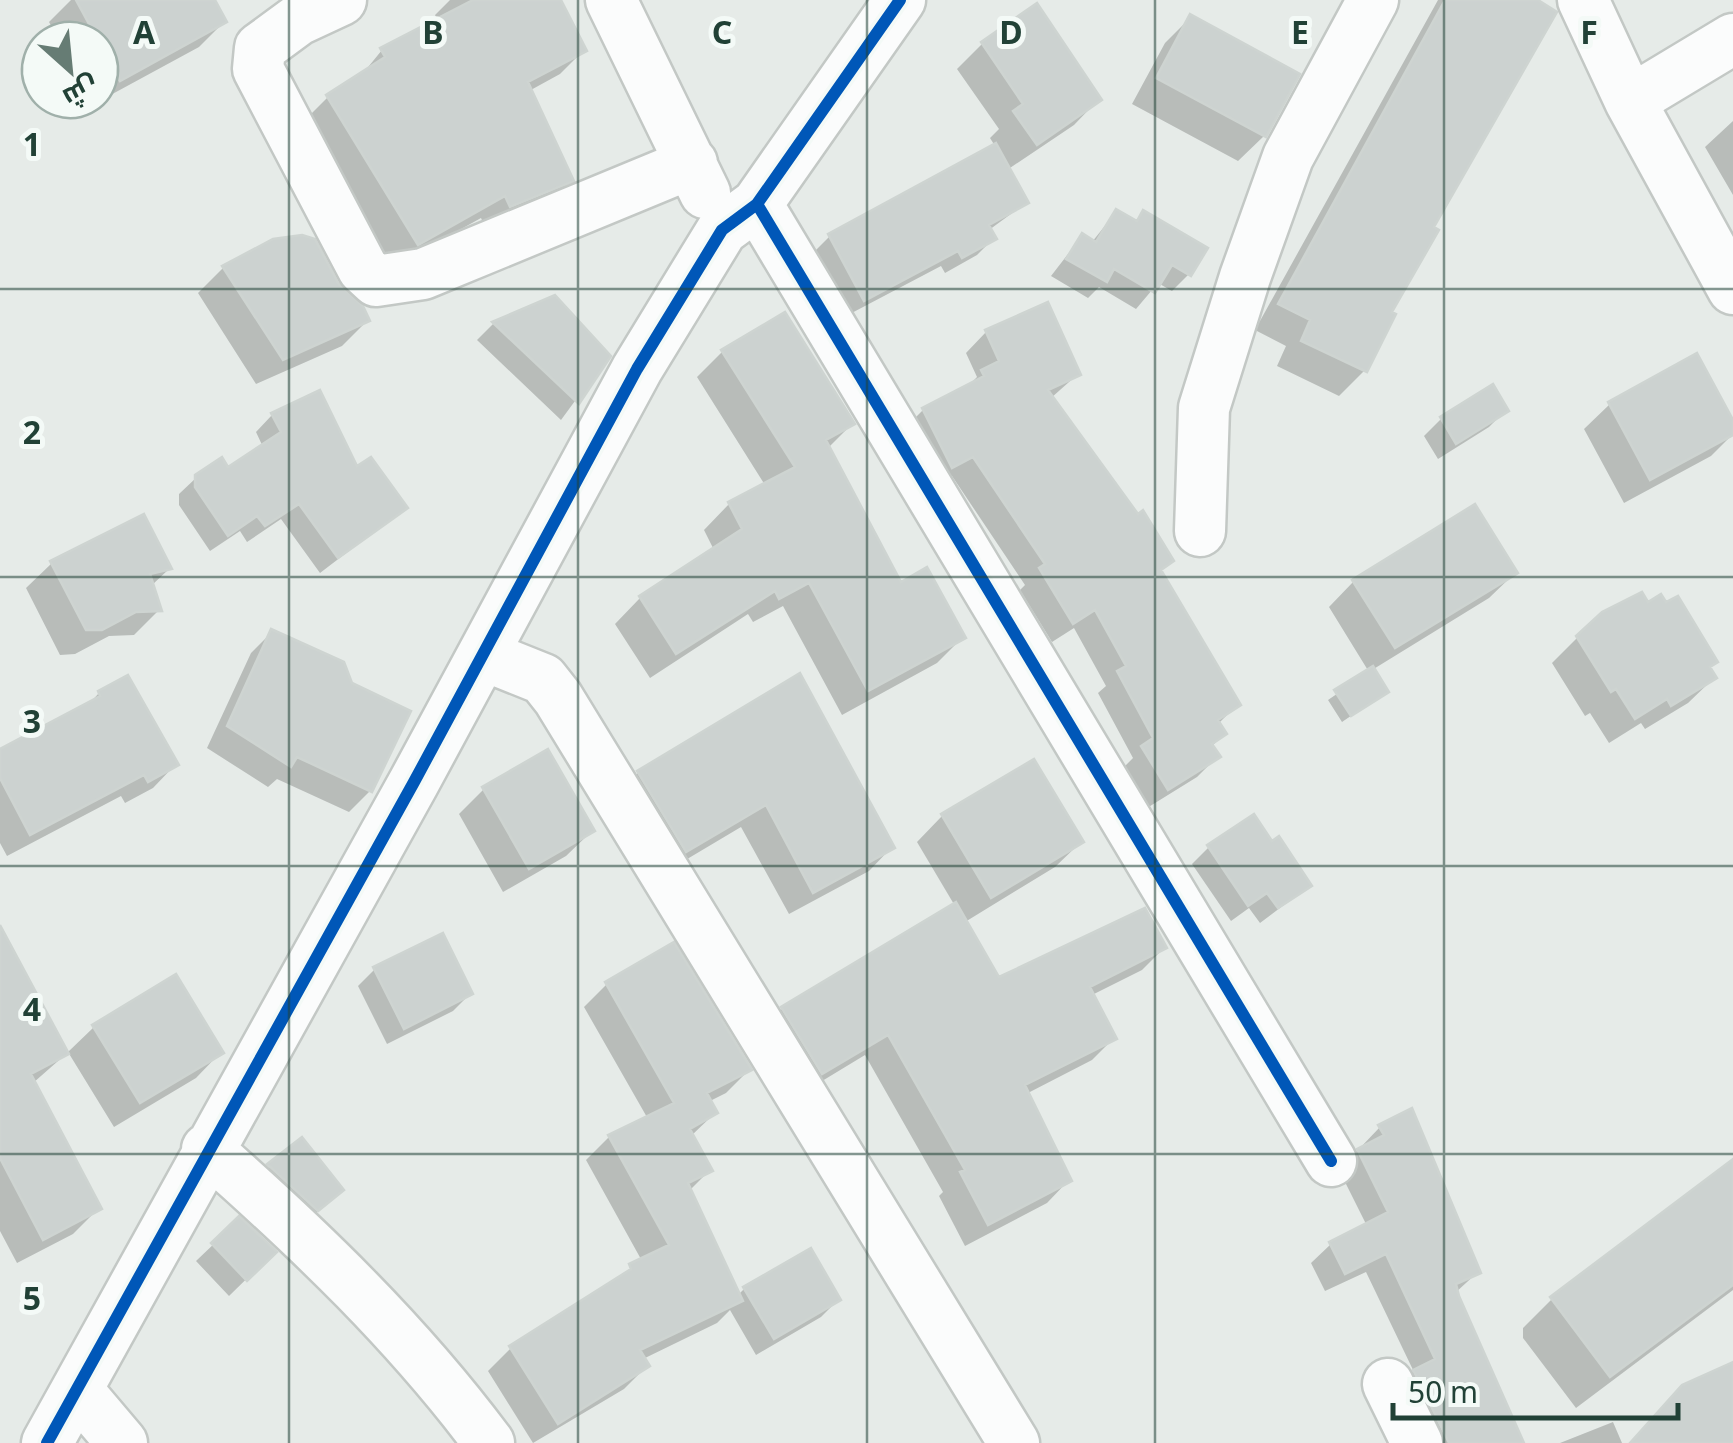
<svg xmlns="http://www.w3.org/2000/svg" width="1733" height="1443" font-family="'Noto Sans',Cairo,sans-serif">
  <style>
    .shadow { fill: #0003 }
    .building { fill: #ccd2d0; stroke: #ced4d1; stroke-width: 2.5 }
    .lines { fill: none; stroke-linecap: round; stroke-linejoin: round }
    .minor-casing { stroke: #c3c8c5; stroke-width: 55 }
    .minor { stroke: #fbfcfc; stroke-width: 50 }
    .cycleway-casing { stroke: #f4faf7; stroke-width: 19 }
    .cycleway { stroke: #0057b8; stroke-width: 12 }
    .grid { fill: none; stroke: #214136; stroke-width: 2.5; stroke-opacity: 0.55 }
    .grid-label { font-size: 32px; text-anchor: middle; font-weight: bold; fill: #214136; stroke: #f4faf7; stroke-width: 10; stroke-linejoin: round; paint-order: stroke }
  </style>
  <rect width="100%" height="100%" fill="#e6ebe8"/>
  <path class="shadow" d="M71 0H212L224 22 199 47 94 104 91 100H100V40H59L49 22Z
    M450 0H558L584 50 560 74 529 91 571 180 547 204 486 229 481 218 393 267 304 121 328 97 360 77 382 50 438 21 435 15Z
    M1438 0H1533L1365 370 1339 396 1277 366 1286 346 1255 330Z
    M1036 7 1099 99 1074 125 1007 170 1026 203 989 230 994 238 977 255 945 273 941 266 846 316 813 253 830 236 995 146 990 138 999 129 957 69 982 44Z
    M1190 18 1297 75 1264 136 1238 161 1132 104 1165 43Z
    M1733 121V195L1705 147Z
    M1116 212 1135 222 1144 213 1189 274 1172 291 1158 283 1136 309 1099 287 1088 298 1051 276 1082 236 1092 242Z
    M223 268 367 321 342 346 256 384 198 293Z
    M554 298 608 356 561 420 477 340 493 324Z
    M986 332 1078 374 1051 398 1171 561 1160 572 1238 704 1218 724 1224 734 1211 747 1217 757 1197 777 1147 808 1122 769 1133 758 1098 693 1106 686 1074 628 1052 642 1020 590 1025 585 952 476 931 486 903 430 923 410 966 388 977 377 966 353Z
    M722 352 852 424 828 448 900 585 963 637 937 663 842 715 783 606 753 622 748 614 650 678 615 624 640 598 714 550 704 530 729 504 765 485 697 377Z
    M1492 388 1506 410 1489 427 1438 459 1424 436 1441 419Z
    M1610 404 1733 425V434L1711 456 1624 503 1584 429Z
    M272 415 405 508 320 573 281 519 247 542 240 531 210 551 179 505V494L197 477 228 471 263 447 256 432Z
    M52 563 169 569 151 586 159 610 134 635 109 636 75 654 60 655 26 588Z
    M1515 573 1489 598 1372 670 1386 692 1342 722 1328 700 1369 672 1329 607 1354 581Z
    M1648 606H1665L1714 678 1688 703 1645 729 1641 723 1609 743 1590 713 1585 716 1552 663 1578 637Z
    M272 632 350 684 408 712 370 791 349 812 277 779 268 787 207 748 251 653Z
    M799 676 892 847 869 871 789 914 741 827 662 874 615 796 638 773Z
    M99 693 175 765 153 788 125 803 121 796 7 856 0 843V751L87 706Z
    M1033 762 1081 842 1055 867 965 922 998 980 1164 948 1142 970 1092 995 1114 1038 1092 1060 1026 1094 1069 1180 1047 1203 965 1246 939 1196 943 1192 865 1055 799 1095 760 1031 782 1009 955 906 917 842 942 816Z
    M484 789 592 831 566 856 503 892 459 814Z
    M1272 844 1309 886 1260 923 1249 908 1231 921 1192 864 1209 847Z
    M0 968 66 1054 33 1083 99 1208 73 1234 17 1263 0 1231Z
    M375 969 470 994 453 1011 387 1044 358 986Z
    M607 984 749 1070 726 1093 708 1102 715 1113 691 1136 710 1170 689 1191 738 1295 744 1289 838 1300 821 1317 756 1355 730 1310 717 1323 643 1359 647 1366 624 1389 533 1443 488 1371 511 1348 642 1261 586 1160 609 1137 648 1119 584 1007Z
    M94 1027 221 1052 196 1078 114 1127 68 1052Z
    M1380 1127 1478 1272 1455 1293 1520 1443H1420L1395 1391 1414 1372 1366 1272 1325 1291 1311 1263 1331 1244 1367 1226 1339 1170Z
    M301 1140 341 1190 300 1227 252 1183Z
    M1733 1162V1290L1576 1408 1523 1338V1328L1557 1294Z
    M239 1220 274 1252 229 1296 196 1261Z
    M1613 1422 1622 1443H1560Z"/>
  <path class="building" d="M76 0H215L227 22 120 81Z
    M473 0H561L587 51 528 82 574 181 510 207 505 196 418 245 326 95 385 57 380 48Z
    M1445 0H1538L1557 12 1434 227 1439 230 1392 312 1396 314 1367 372 1301 341 1310 320 1278 304Z
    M1037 3 1102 100 1037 145 1013 111 1023 104 981 42Z
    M1190 14 1300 74 1266 137 1156 78Z
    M996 143 1029 203 989 225 997 239 962 258 958 251 864 301 828 234Z
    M1116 209 1137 221 1143 210 1208 248 1191 276 1172 265 1155 293 1114 269 1107 282 1066 259 1082 233 1096 242Z
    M302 235 315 239 338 283 363 306 370 321 283 360 222 266 273 239Z
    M555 295 611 356 579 404 492 322Z
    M1048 302 1081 375 1048 390 1138 514 1143 510 1174 561 1161 570 1241 705 1218 720 1227 734 1212 744 1221 757 1168 790 1141 746 1153 738 1117 671 1126 666 1095 610 1073 624 1039 568 1045 564 973 457 952 468 922 408 984 376 981 370 999 361 985 330Z
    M785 312 855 424 826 440 901 582 927 567 966 638 868 691 809 583 779 599 775 591 676 654 639 596 742 529 728 502 795 467 721 350Z
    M1697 353 1733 420V435L1650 480 1608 402Z
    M1493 384 1509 411 1456 444 1440 417Z
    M320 390 357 466 371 457 408 508 338 558 299 504 265 526 257 516 228 536 195 487V475L222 457 228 467 281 432 271 413Z
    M1475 504 1518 573 1395 648 1352 580Z
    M144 514 172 569 150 574 162 611 136 612 102 630H86L50 561Z
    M1642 592 1648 602 1661 594 1666 602 1678 596 1718 662 1710 667 1717 678 1671 706 1667 699 1635 719 1616 689 1611 692 1576 636 1602 612Z
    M271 629 344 662 352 683 411 711 372 792 297 757 291 767 227 726Z
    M1373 666 1389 692 1351 716 1334 690Z
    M800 673 895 848 813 893 766 805 686 852 637 771Z
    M128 675 179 765 148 782 144 775 30 835 0 778V749L100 696 98 691Z
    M548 749 595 831 529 869 482 787Z
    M1034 759 1084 842 991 898 941 814Z
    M1254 814 1272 841 1279 836 1312 886 1278 908 1267 893 1248 906 1207 845Z
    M956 902 999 977 1145 908 1167 948 1090 987 1117 1039 1025 1085 1072 1181 988 1225 960 1172 965 1170 888 1035 822 1074 781 1007Z
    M0 925 69 1054 31 1074 102 1209 43 1240 0 1158Z
    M443 933 473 994 404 1029 373 967Z
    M674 942 752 1070 707 1093 718 1113 690 1129 713 1171 688 1183 743 1301 640 1350 650 1366 558 1424 509 1346 631 1269 629 1264 669 1245 608 1135 674 1103 605 982Z
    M176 974 224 1053 140 1103 92 1025Z
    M1412 1108 1481 1273 1456 1284 1459 1296 1524 1443H1449L1413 1370 1435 1359 1386 1254 1345 1274 1329 1242 1388 1212 1357 1149 1384 1135 1378 1125Z
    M302 1137 344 1190 318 1211 267 1164Z
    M1733 1159V1285L1610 1377 1550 1297Z
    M239 1216 277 1252 247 1281 211 1243Z
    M811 1248 841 1300 774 1339 743 1287Z
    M1733 1362V1443H1630L1682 1385Z"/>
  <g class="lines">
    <defs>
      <path id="minor" d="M341 0 298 20 260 48 258 69 363 269 376 281 423 274 692 163
        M611 0 705 193
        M1583 0 1630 101 1733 289
        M1630 101 1733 39
        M757 204 1331 1161
        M1200 531 1204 408 1245 277 1288 157 1373 0
        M483 655 543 679 558 698 1014 1443
        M207 1149C310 1240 407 1333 489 1443
        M1388 1384 1417 1443
        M78 1391 122 1443
        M47 1443 414 782 637 369 722 230 757 204 900 0"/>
    </defs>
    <use href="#minor" class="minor-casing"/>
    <use href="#minor" class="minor"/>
    <defs>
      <path id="cycleway" d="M757 204 1331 1161
        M47 1443 414 782 637 369 722 230 757 204 900 0"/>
    </defs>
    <use href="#cycleway" class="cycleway-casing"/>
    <use href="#cycleway" class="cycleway"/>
  </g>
  <path class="grid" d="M289 0V1443M578 0V1443M867 0V1443M1155 0V1443M1444 0V1443M0 289H1733M0 577H1733M0 866H1733M0 1154H1733"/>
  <g class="grid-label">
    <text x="144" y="44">A</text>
    <text x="433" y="44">B</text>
    <text x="722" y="44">C</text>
    <text x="1011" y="44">D</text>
    <text x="1300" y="44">E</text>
    <text x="1589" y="44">F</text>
    <text x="32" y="156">1</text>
    <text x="32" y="444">2</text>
    <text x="32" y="733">3</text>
    <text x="32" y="1021">4</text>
    <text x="32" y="1310">5</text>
  </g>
  <g transform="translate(70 70) rotate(153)"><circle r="48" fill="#f4faf7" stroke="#a0b0aa" stroke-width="2.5"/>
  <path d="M0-8L18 38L0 25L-18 38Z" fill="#667c74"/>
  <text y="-15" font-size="28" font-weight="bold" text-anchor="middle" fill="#214136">ش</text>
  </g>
  <path d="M1393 1403v15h285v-15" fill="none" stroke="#214136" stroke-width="5"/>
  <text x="1408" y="1403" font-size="30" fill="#214136" stroke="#f4faf7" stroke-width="8" paint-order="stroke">50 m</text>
</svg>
